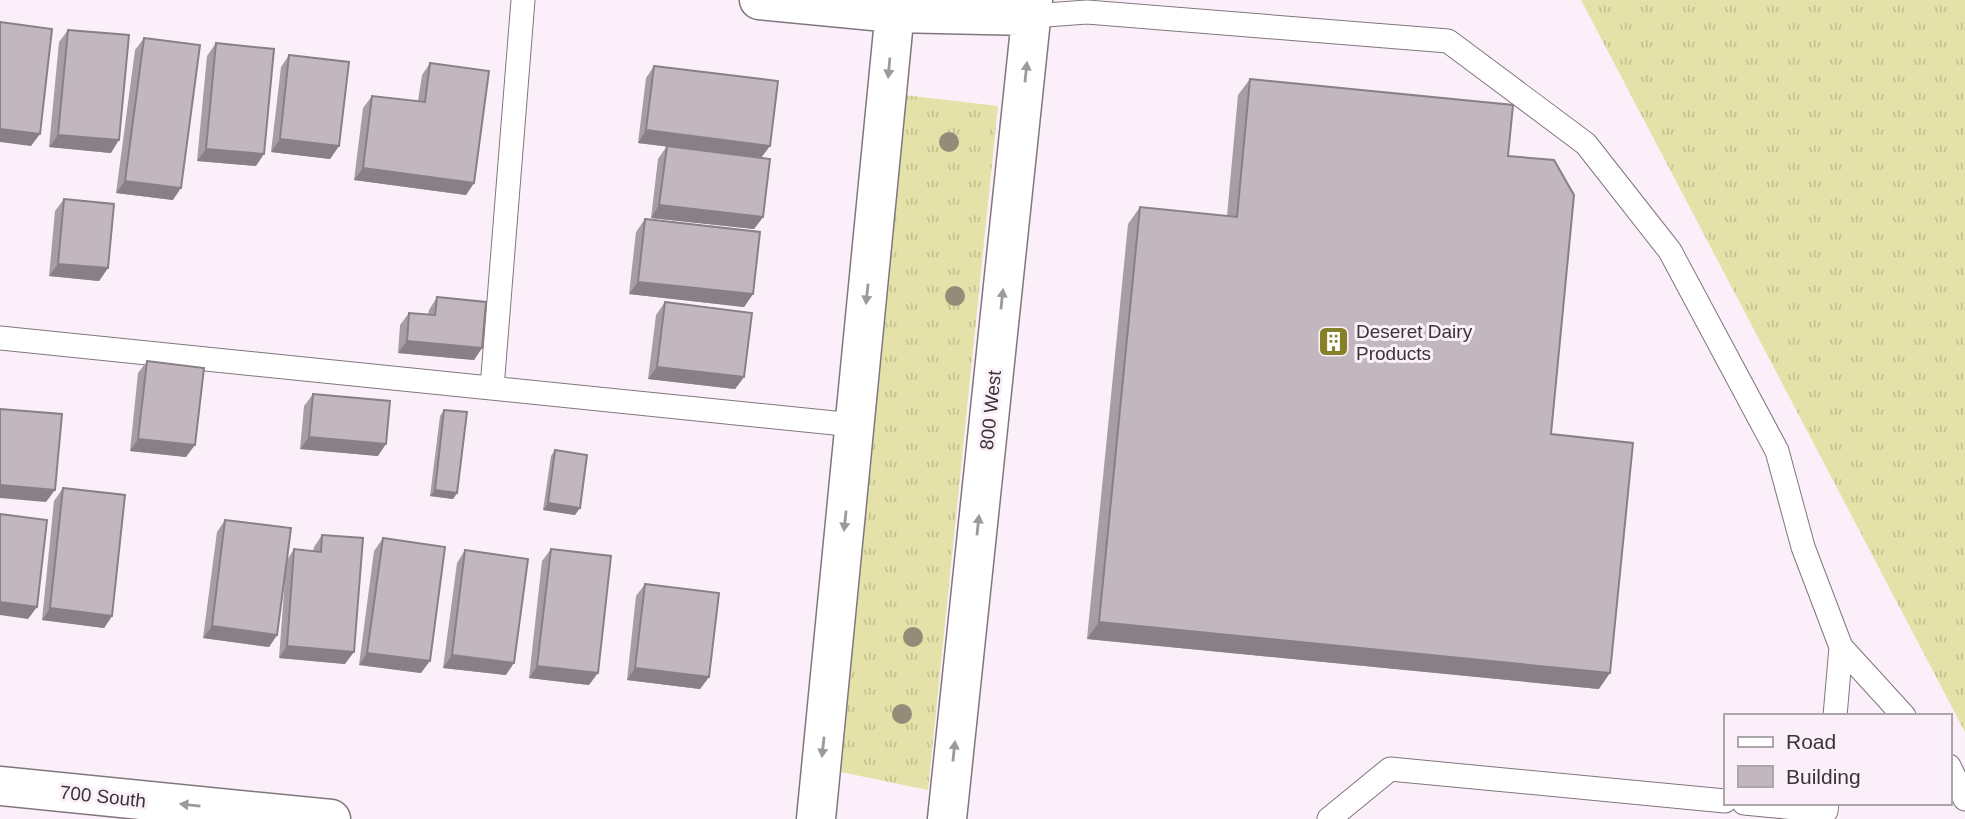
<svg xmlns="http://www.w3.org/2000/svg" width="1965" height="819" font-family="Arial,sans-serif">
	<defs>
		<pattern id="grass-tufts" width="24" height="20" patternUnits="userSpaceOnUse" patternTransform="scale(1.75)"><rect width="24" height="20" fill="#e4e2a8"/><path d="M3 7l-1-3M5 7V3M7 7l1-3M15 17l-1-3M17 17v-4M19 17l1-3" fill="none" stroke="#c4c291"/></pattern>
	</defs>
	<rect width="100%" height="100%" fill="#fbf0f9"/>
	<!-- grass -->
	<path fill="url(#grass-tufts)" d="M 1581,0 L 1965,0 L 1965,732 Z
		M 904,95 L 998,106 L 928,790 L 831,770 Z"/>
	<g fill="none" stroke-linecap="round" stroke-linejoin="round">
		<defs>
			<path id="lane" d="M 1032,16 L 1087,12 L 1448,41 L 1586,144 L 1670,251 L 1777,451 L 1803,547 L 1841,647 L 1904,716
				M 0,338 L 854,425
				M 492,388 L 523,0
				M 1835,716 L 1841,647
				M 1949,766 L 1965,799
				M 1744,803 L 1826,811 L 1827,803
				M 1329,819 L 1390,769 L 1725,801"/>
			<path id="street" d="M 759,0 L 894,13 L 1032,16
				M 0,786 L 331,819
				M 816,819 L 896,0
				M 947,819 L 1033,0"/>
		</defs>
		<!-- lane casing -->
		<use href="#lane" stroke="#80767e" stroke-width="25"/>
		<!-- street casing -->
		<use href="#street" stroke="#80767e" stroke-width="41"/>
		<!-- lane -->
		<use href="#lane" stroke="#fff" stroke-width="23"/>
		<!-- street -->
		<use href="#street" stroke="#fff" stroke-width="38"/>
	</g>
	<!-- trees -->
	<g fill="#928c79">
		<circle cx="949" cy="142" r="10"/>
		<circle cx="955" cy="296" r="10"/>
		<circle cx="913" cy="637" r="10"/>
		<circle cx="902" cy="714" r="10"/>
	</g>
	<!-- wall -->
	<path fill="#a79da4" d="M 68,30 L 111,153 L 49,147 L 59,42 Z
		M 144,38 L 173,200 L 116,193 L 135,50 Z
		M 216,43 L 256,166 L 197,161 L 207,56 Z
		M 289,55 L 339,146 L 330,159 L 271,152 L 281,67 Z
		M 430,63 L 474,183 L 466,195 L 354,180 L 363,108 L 372,96 L 418,101 L 422,75 Z
		M 654,66 L 761,158 L 763,217 L 754,229 L 651,218 L 658,159 L 667,146 L 711,152 L 638,143 L 646,78 Z
		M 1250,79 L 1508,156 L 1551,434 L 1599,689 L 1087,639 L 1128,224 L 1140,207 L 1227,216 L 1238,95 Z
		M 64,199 L 108,268 L 99,281 L 49,276 L 55,211 Z
		M 645,219 L 753,294 L 744,307 L 629,294 L 636,232 Z
		M 437,297 L 482,348 L 474,360 L 398,353 L 400,325 L 409,313 L 428,315 L 429,310 Z
		M 665,302 L 744,377 L 735,389 L 648,379 L 656,315 Z
		M 147,361 L 186,457 L 130,451 L 138,373 Z
		M 313,394 L 378,456 L 300,449 L 304,406 Z
		M 444,410 L 457,493 L 453,499 L 430,496 L 440,416 Z
		M 555,450 L 575,515 L 543,510 L 551,456 Z
		M 63,488 L 112,616 L 104,628 L 42,620 L 54,501 Z
		M 225,520 L 287,560 L 294,549 L 313,551 L 314,547 L 322,535 L 345,664 L 279,658 L 285,578 L 277,635 L 269,647 L 203,638 L 217,532 Z
		M 383,538 L 421,673 L 359,665 L 374,551 Z
		M 551,549 L 589,685 L 529,678 L 542,561 Z
		M 465,550 L 506,675 L 443,668 L 457,563 Z
		M 645,584 L 709,677 L 700,689 L 627,680 L 636,596 Z"/>
	<!-- shaded-wall -->
	<path fill="#888086" d="M 0,129 L 40,134 L 31,146 L 0,142 Z
		M 646,130 L 770,146 L 761,158 L 638,143 Z
		M 58,135 L 119,140 L 111,153 L 49,147 Z
		M 280,139 L 339,146 L 330,159 L 271,152 Z
		M 206,149 L 264,154 L 256,166 L 197,161 Z
		M 363,168 L 474,183 L 466,195 L 354,180 Z
		M 125,181 L 181,188 L 173,200 L 116,193 Z
		M 659,205 L 763,217 L 754,229 L 651,218 Z
		M 58,264 L 108,268 L 99,281 L 49,276 Z
		M 638,282 L 753,294 L 744,307 L 629,294 Z
		M 407,341 L 482,348 L 474,360 L 398,353 Z
		M 657,367 L 744,377 L 735,389 L 648,379 Z
		M 309,437 L 386,444 L 378,456 L 300,449 Z
		M 138,439 L 195,445 L 186,457 L 130,451 Z
		M 0,485 L 55,490 L 46,502 L 0,498 Z
		M 435,490 L 457,493 L 453,499 L 430,496 Z
		M 548,503 L 580,508 L 575,515 L 543,510 Z
		M 0,602 L 37,607 L 28,619 L 0,615 Z
		M 50,608 L 112,616 L 104,628 L 42,620 Z
		M 1099,622 L 1610,673 L 1599,689 L 1087,639 Z
		M 212,626 L 277,635 L 269,647 L 203,638 Z
		M 287,646 L 354,652 L 345,664 L 279,658 Z
		M 367,653 L 430,661 L 421,673 L 359,665 Z
		M 452,655 L 514,663 L 506,675 L 443,668 Z
		M 537,666 L 598,673 L 589,685 L 529,678 Z
		M 635,668 L 709,677 L 700,689 L 627,680 Z"/>
	<!-- building -->
	<path fill="#c2b7bf" stroke="#888086" stroke-width="2" d="M 0,22 L 52,29 L 40,134 L 0,129 Z
		M 68,30 L 129,35 L 119,140 L 58,135 Z
		M 144,38 L 200,45 L 181,188 L 125,181 Z
		M 216,43 L 274,49 L 264,154 L 206,149 Z
		M 289,55 L 349,62 L 339,146 L 280,139 Z
		M 430,63 L 489,71 L 474,183 L 363,168 L 372,96 L 425,102 Z
		M 654,66 L 778,81 L 770,146 L 646,130 Z
		M 1250,79 L 1513,105 L 1508,156 L 1554,160 L 1574,195 L 1551,434 L 1633,443 L 1610,673 L 1099,622 L 1140,207 L 1237,217 Z
		M 667,146 L 770,159 L 763,217 L 659,205 Z
		M 64,199 L 114,204 L 108,268 L 58,264 Z
		M 645,219 L 760,232 L 753,294 L 638,282 Z
		M 437,297 L 486,302 L 482,348 L 407,341 L 409,313 L 435,315 Z
		M 665,302 L 752,313 L 744,377 L 657,367 Z
		M 147,361 L 204,368 L 195,445 L 138,439 Z
		M 313,394 L 390,401 L 386,444 L 309,437 Z
		M 0,409 L 62,414 L 55,490 L 0,485 Z
		M 444,410 L 467,412 L 457,493 L 435,490 Z
		M 555,450 L 587,455 L 580,508 L 548,503 Z
		M 63,488 L 125,495 L 112,616 L 50,608 Z
		M 0,514 L 47,520 L 37,607 L 0,602 Z
		M 225,520 L 291,528 L 277,635 L 212,626 Z
		M 322,535 L 363,538 L 354,652 L 287,646 L 294,549 L 321,552 Z
		M 383,538 L 445,547 L 430,661 L 367,653 Z
		M 551,549 L 611,556 L 598,673 L 537,666 Z
		M 465,550 L 528,559 L 514,663 L 452,655 Z
		M 645,584 L 719,593 L 709,677 L 635,668 Z"/>
	<!-- one-way arrows -->
	<defs><path id="oneway-solid" d="M-6-.8H1V-3.2L6.5 0L1 3.2V.8H-6Z" transform="scale(1.75)"/></defs>
	<g fill="#9c9a9c">
		<use href="#oneway-solid" transform="translate(889 68) rotate(95)"/>
		<use href="#oneway-solid" transform="translate(1026 72) rotate(-84)"/>
		<use href="#oneway-solid" transform="translate(867 294) rotate(96)"/>
		<use href="#oneway-solid" transform="translate(1002 299) rotate(-84)"/>
		<use href="#oneway-solid" transform="translate(845 521) rotate(96)"/>
		<use href="#oneway-solid" transform="translate(978 525) rotate(-84)"/>
		<use href="#oneway-solid" transform="translate(823 747) rotate(96)"/>
		<use href="#oneway-solid" transform="translate(954 751) rotate(-84)"/>
		<use href="#oneway-solid" transform="translate(190 805) rotate(-174)"/>
	</g>
	<!-- icons -->
	<defs>
		<symbol id="building-square" viewBox="-11 -11 22 22"><rect x="-9" y="-9" width="18" height="18" rx="4" fill="#868129" stroke="#fbf0f9"/><path d="M-4-6H4V6H1V3H-1V6H-4ZM-2.5-4.3h1.7v1.8h-1.7ZM.8-4.3h1.7v1.8H.8ZM-2.5-1h1.7V.8h-1.7ZM.8-1h1.7V.8H.8Z" fill="#fff"/></symbol>
	</defs>
	<g fill-rule="evenodd">
		<use href="#building-square" x="1316" y="324" width="35" height="35"/>
	</g>
	<g text-anchor="middle" stroke-width="6" stroke-linejoin="round" paint-order="stroke">
		<!-- poi labels -->
		<g font-size="19" fill="#393438" stroke="#fbf0f9" text-anchor="start">
			<text x="1356" y="338">Deseret Dairy<tspan x="1356" dy="22">Products</tspan></text>
		</g>
		<!-- street labels -->
		<g font-size="19" fill="#393438" stroke="#fbf0f9">
			<text transform="translate(990 410) rotate(-84)" y="7">800 West</text>
			<text transform="translate(103 796) rotate(6)" y="7">700 South</text>
		</g>
	</g>
	<!-- legend -->
	<rect x="1724" y="714" width="228" height="91" fill="#fbf0f9" stroke="#ada5ac" stroke-width="2"/>
	<rect x="1738" y="737" width="35" height="10" fill="#ffffff" stroke="#ada5ac" stroke-width="2"/>
	<text x="1786" y="749" font-size="21" fill="#393438">Road</text>
	<rect x="1738" y="766" width="35" height="21" fill="#c2b7bf" stroke="#ada5ac" stroke-width="2"/>
	<text x="1786" y="784" font-size="21" fill="#393438">Building</text>
</svg>
